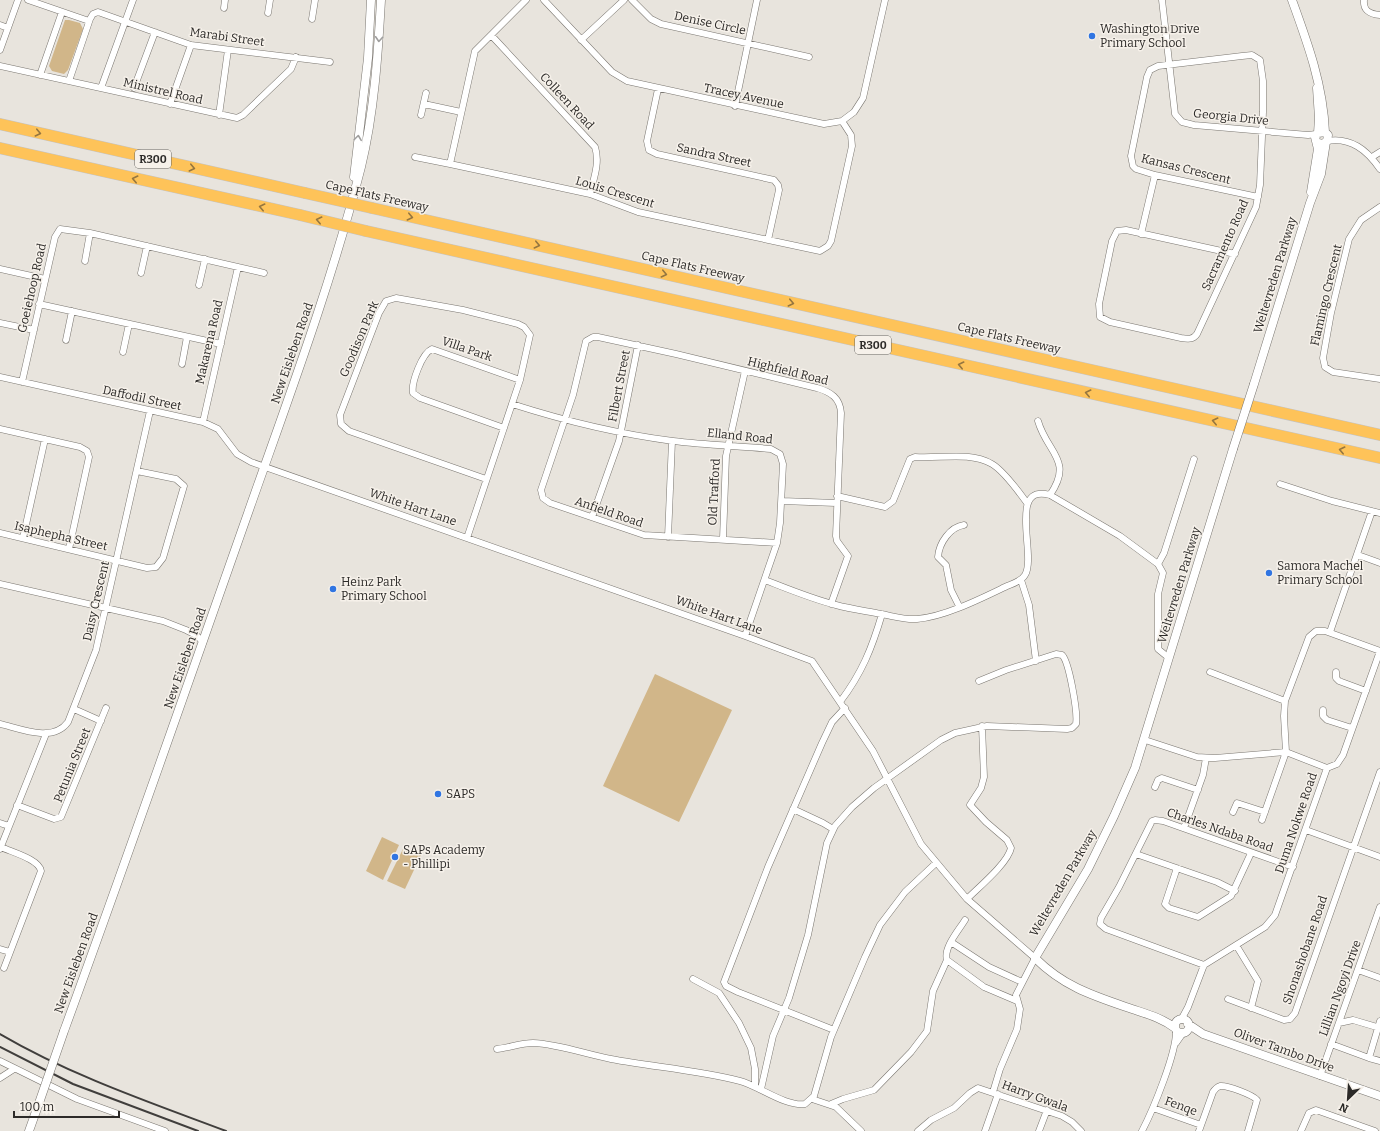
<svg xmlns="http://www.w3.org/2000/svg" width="1380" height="1131" font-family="Bitter,serif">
	<rect width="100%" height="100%" fill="#e8e4dd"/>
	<!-- green -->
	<path fill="#d1b689" d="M 65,20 L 69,20 L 80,23 L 83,29 L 68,70 L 64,74 L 52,71 L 49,66 Z
		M 655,674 L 732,710 L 679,822 L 603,786 Z
		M 382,837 L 399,845 L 383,880 L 366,871 Z
		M 404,847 L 421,855 L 405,889 L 387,881 Z"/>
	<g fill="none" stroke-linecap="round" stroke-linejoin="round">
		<defs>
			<path id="street" d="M 28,0 L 89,21
				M 526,0 L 475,51 L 450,164 L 590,194 L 638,212 L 820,251 L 828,246 L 831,241 L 852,146 L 851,135 L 842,121
				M 544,0 L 612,72 L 627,81 L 824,124 L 842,121 L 854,112 L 863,98 L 885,0
				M 632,0 L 651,19 L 661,24 L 809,57
				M 1162,0 L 1175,114 L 1182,122 L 1194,125 L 1308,135 L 1316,134
				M 1364,0 C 1363,11 1370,14 1380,15
				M 224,8 L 225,0
				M 268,13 L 270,0
				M 312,19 L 315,0
				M 0,25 L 8,28
				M 491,35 L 595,147 C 600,162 594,178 590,194
				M 581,40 L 624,0
				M 0,50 L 18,0
				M 0,66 L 237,118 L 243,115 L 291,69 L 296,57
				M 40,75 L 62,12
				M 69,81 L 90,19 L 93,14 L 98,12 L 191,45 L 330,62
				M 101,88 L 133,0
				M 134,88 L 155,32
				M 658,89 L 647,141 L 649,150 L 657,154 L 774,180 L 778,185 L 779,190 L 768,240
				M 170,104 L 191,45
				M 424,104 L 461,112
				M 735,106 L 757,0
				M 219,115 L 228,50
				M 421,115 L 426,93
				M 1327,141 C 1351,137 1367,150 1380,169
				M 415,157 L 450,164
				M 1372,157 L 1380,152
				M 1380,207 L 1361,220 L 1349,239 L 1331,313 L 1323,358 L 1325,367 L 1333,372 L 1380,379
				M 1141,234 L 1155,175
				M 1235,254 L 1126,230 L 1117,231 L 1112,241 L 1099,304 L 1100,317 L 1110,322 L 1181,338 C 1187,339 1193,340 1197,334 L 1256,207 L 1260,185 L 1263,112 L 1263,81 L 1260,60 L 1252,55 L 1242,56 L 1158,66 L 1150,70 L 1147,77 L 1131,156 L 1133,166 L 1136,169 L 1155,175 L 1258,197
				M 85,261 L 90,233
				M 0,269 L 45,279
				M 141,273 L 147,246
				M 199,285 L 205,259
				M 39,304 L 221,344
				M 0,323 L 34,330
				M 66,340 L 72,311
				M 123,352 L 129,324
				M 182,364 L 187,337
				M 0,377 L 203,422 L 218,429 L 237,454 L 251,462 L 745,636 L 812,661 L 873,751 L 921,844 L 967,899 L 1035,958 L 1016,995 L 1020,1009 L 1017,1029 L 1000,1069 L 993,1092
				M 22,382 L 55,237 L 60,229 L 90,233 L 264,273
				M 512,404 C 565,421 619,434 673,441 C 706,445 739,446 771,449 L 780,454 L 783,464 L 780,523 L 777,543 L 745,636
				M 1038,421 C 1047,453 1074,460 1050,495
				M 203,422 L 238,267
				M 504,428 L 420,398 L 413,393 C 411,383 422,353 432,349 L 520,380
				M 0,429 L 80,447 L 87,451 L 89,457 L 69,549
				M 1280,484 L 1332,501 L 1380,513
				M 837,496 L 885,507 L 893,501 L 910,459 L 915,457 C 940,459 969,451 992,464 C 1004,471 1019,492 1027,503
				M 782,501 L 836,503
				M 592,517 L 619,441 L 638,345
				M 0,533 L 147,568 L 156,567 L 163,558 L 184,486 L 176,479 L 137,471
				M 668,537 L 672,441
				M 23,538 L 45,439
				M 467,538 L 520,380 L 530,335 L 524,327 L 518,324 L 463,310 L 396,298 L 386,301 L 379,313 L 340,415 L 341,424 L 349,431 L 486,479
				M 723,539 L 726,456 L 745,371
				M 777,543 L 644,535 L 550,503 L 543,498 L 541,490 L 573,395 L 586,341 L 593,337 L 598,337 L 676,354 L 817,388 C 831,392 840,398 841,413 L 836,536 L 837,541 L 848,556 L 831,604
				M 1358,555 L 1380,563
				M 1158,564 L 1164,553 L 1194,459
				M 765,580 C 788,589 812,599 836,605 C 851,609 866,611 881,614 C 893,616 904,620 917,619 C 944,617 980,599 1005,587 C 1011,584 1021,582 1025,575 C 1037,556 1007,483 1050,495 L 1120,536 L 1158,564 L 1163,573 L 1158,594 L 1158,649 L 1169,658
				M 1021,580 L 1029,605 L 1036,661
				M 0,584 L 163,621 L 186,630 L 196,635 L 203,642
				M 959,606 L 951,590 L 946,565 L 938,557 C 939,543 950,527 964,525
				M 1330,632 L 1372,511
				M 1210,672 L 1285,701
				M 1336,672 L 1336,678 L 1339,681 L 1366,691
				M 840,702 C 862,673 872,648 882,614
				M 74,709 L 101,721
				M 1323,710 L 1323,716 L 1327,720 L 1352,728
				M 0,724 C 21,729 53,743 68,722 L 96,650 L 150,411
				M 1145,740 L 1197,757 L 1215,758 L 1286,752 L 1327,768
				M 1327,768 L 1337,764 L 1343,755 L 1380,651
				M 1155,787 L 1158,780 L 1162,778 L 1198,790
				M 17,805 L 54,819 L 61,817 L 106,708
				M 793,809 L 823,823 L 833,829
				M 1233,812 L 1237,803 L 1265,812
				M 1262,820 L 1286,752 L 1284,716 L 1285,701 L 1309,637 L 1316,631 L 1325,631 L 1380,651
				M 0,823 L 9,826
				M 1184,828 L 1203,775 L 1206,758
				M 1306,830 L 1380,857
				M 1,847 C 11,852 39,859 41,871 L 4,968
				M 0,849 L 46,734
				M 1136,854 L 1217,882 L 1235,891
				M 1177,868 L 1165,904 L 1169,908 L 1198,917 L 1231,896 L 1251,853
				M 967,899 C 979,887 1008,863 1011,848 L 1007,840 L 986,822 L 970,805 L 981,788 L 984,777 L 982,726
				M 965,920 C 959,930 943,948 947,960 L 984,987 L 1017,1001
				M 951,942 L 989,967 L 1022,982
				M 1236,945 L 1258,981 L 1251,1008
				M 0,949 L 10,952
				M 1204,965 L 1106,929 L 1100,924 L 1101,918 L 1119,887 L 1152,821 L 1155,820 L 1163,821 L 1293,867
				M 1358,970 L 1380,978
				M 693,979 L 719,993 L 739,1023 L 751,1048 L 755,1069 L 755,1086
				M 1228,999 L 1284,1020 L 1290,1019 L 1295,1013 L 1380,772
				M 1181,1020 L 1188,1007 L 1204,965 L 1265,927 L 1275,915 L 1327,768
				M 1380,1021 L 1369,1058 L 1380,1061
				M 1339,1023 L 1353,1020 L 1380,1028
				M 834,1030 L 738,992 L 726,986 L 724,982 L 768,867 L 822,743 L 832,722 L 845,708
				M 1176,1043 L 1183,1033
				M 1331,1044 L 1369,1058
				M 497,1049 C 508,1048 521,1043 533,1043 C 559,1044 585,1054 611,1059 C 654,1067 697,1070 740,1081 C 759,1086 786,1107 805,1104 L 814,1096 L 831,1037 L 865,957 L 880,925 L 905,892 L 936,863
				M 0,1061 L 77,1099 L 165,1131
				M 1320,1076 L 1380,907
				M 0,1078 L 14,1069
				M 761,1089 L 773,1036 L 789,998 L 808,935 L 827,843 L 835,826 L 852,807 L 874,788 L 941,740 L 955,733 L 987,726 L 1067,729 L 1072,728 L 1076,724 C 1078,713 1069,661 1062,655 L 1056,654 L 1006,670 L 979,681
				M 812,1099 L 836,1107 L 861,1131
				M 831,1104 L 843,1099 L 874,1090 L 911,1052 L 927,1031 L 933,991 L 947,960
				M 1153,1108 L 1201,1125
				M 918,1131 L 931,1120 L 954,1108 L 970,1093 L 978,1088 L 1062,1116 L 1072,1122 L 1081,1131
				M 985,1131 L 998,1094
				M 1039,1131 L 1047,1110
				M 1142,1131 C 1153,1110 1177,1052 1176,1030
				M 1199,1131 L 1213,1092 C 1215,1089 1217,1087 1220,1086 C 1227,1085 1253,1095 1257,1100 L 1248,1131
				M 1301,1131 L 1309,1113 L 1316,1110 L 1375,1131"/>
			<path id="secondary" d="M 1292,0 C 1308,44 1323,85 1325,132
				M 1317,88 L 1319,118 L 1318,133
				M 354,177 L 368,58 L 371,0
				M 1311,192 L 1318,149 L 1315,137 L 1318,133 L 1325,132 L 1328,135 L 1327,141 L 1323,144 L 1318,143
				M 1254,384 L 1310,203 L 1321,174 L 1326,142
				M1175 1026a7 7 0 1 1 14 0a7 7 0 1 1-14 0Z
				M 1188,1024 L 1203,1034 L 1380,1096
				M 1175,1028 C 1162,1018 1147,1014 1132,1009 C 1094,996 1064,987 1035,958 L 1088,869 L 1114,816 L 1135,768 L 1233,449
				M 64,1031 C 127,859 187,686 248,513 C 288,399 331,285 361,167 C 374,114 378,54 381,0
				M 29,1131 L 39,1103"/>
			<path id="highway" d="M 0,124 L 305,193
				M 0,148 L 300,215
				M 372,208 L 1380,435
				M 366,231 L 1380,458"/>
		</defs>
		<!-- street casing -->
		<use href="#street" stroke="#7a7670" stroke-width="7"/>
		<!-- secondary casing -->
		<use href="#secondary" stroke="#7a7670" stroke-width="9"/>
		<!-- highway casing -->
		<use href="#highway" stroke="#c4c3c3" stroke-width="12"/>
		<!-- street -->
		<use href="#street" stroke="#fff" stroke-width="6"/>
		<!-- secondary -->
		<use href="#secondary" stroke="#fff" stroke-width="8"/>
		<!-- highway -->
		<use href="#highway" stroke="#fec359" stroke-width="11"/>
		<!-- rail -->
		<path stroke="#403e3c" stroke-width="2" d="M 0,1034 C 72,1076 149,1102 226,1131
			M 0,1047 L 73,1084 L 198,1131"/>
		<defs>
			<path id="secondary-bridge" d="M 1233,449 L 1254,384
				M 39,1103 L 64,1031"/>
			<path id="highway-bridge" d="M 305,193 L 372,208
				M 300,215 L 366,231"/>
		</defs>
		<!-- secondary-bridge casing -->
		<use href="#secondary-bridge" stroke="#7a7670" stroke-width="9" stroke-linecap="butt"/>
		<!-- highway-bridge casing -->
		<use href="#highway-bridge" stroke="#c4c3c3" stroke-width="12" stroke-linecap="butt"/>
		<!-- secondary-bridge -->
		<use href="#secondary-bridge" stroke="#fff" stroke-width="8"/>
		<!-- highway-bridge -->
		<use href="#highway-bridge" stroke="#fec359" stroke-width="11"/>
	</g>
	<!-- one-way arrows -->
	<defs><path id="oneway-chevron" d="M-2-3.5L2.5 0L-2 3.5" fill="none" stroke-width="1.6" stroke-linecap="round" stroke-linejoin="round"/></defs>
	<g stroke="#a09f9e">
		<use href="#oneway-chevron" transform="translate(379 39) rotate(94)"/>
		<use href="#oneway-chevron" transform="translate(358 138) rotate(-83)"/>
	</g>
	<g stroke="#957640">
		<use href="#oneway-chevron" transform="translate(38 133) rotate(13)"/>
		<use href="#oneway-chevron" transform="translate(192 168) rotate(13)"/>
		<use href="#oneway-chevron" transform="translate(135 179) rotate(-167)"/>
		<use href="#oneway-chevron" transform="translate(262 207) rotate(-167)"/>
		<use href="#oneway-chevron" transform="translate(410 217) rotate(13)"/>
		<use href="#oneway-chevron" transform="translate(319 220) rotate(-167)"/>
		<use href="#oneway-chevron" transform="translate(537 245) rotate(13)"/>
		<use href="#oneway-chevron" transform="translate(664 274) rotate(13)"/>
		<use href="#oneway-chevron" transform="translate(791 303) rotate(13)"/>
		<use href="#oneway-chevron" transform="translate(961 365) rotate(-167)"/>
		<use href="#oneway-chevron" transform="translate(1088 393) rotate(-167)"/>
		<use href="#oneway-chevron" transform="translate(1215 421) rotate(-167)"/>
		<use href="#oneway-chevron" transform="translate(1342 450) rotate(-167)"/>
	</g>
	<!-- markers -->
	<g fill="#3075e2" stroke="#f6f1ea" stroke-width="1.5">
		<circle cx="1092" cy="36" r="4"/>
		<circle cx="1269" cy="573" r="4"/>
		<circle cx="333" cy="589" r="4"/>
		<circle cx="438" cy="794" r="4"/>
		<circle cx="395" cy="857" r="4"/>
	</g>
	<g text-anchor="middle" stroke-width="3" stroke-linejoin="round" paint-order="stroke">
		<!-- shield labels -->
		<g fill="#f6f1ea" stroke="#696662" stroke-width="1">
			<rect x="135" y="150" width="36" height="18" rx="3"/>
			<rect x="855" y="336" width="36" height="18" rx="3"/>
		</g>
		<g font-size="11" font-weight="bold" fill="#2c2a28">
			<text x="153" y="163">R300</text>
			<text x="873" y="349">R300</text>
		</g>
		<!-- street labels -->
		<g font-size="12" fill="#2c2a28" stroke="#f6f1ea">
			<text transform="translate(710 23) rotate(12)" y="4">Denise Circle</text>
			<text transform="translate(227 37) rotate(8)" y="4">Marabi Street</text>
			<text transform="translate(163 91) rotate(13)" y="4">Ministrel Road</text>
			<text transform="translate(744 96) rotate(12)" y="4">Tracey Avenue</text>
			<text transform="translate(567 101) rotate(47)" y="4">Colleen Road</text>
			<text transform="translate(1231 117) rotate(6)" y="4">Georgia Drive</text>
			<text transform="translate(714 155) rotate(12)" y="4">Sandra Street</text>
			<text transform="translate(1186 169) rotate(14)" y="4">Kansas Crescent</text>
			<text transform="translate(615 192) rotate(17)" y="4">Louis Crescent</text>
			<text transform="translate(377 196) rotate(13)" y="4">Cape Flats Freeway</text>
			<text transform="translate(1225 245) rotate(-66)" y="4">Sacramento Road</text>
			<text transform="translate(693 267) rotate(13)" y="4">Cape Flats Freeway</text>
			<text transform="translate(1275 275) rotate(-73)" y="4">Weltevreden Parkway</text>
			<text transform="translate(32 288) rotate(-77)" y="4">Goeiehoop Road</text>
			<text transform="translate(1326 295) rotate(-77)" y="4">Flamingo Crescent</text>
			<text transform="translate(1009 338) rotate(13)" y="4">Cape Flats Freeway</text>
			<text transform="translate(359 339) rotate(-67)" y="4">Goodison Park</text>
			<text transform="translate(209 342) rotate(-77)" y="4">Makarena Road</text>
			<text transform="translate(467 349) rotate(19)" y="4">Villa Park</text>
			<text transform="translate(292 353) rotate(-71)" y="4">New Eisleben Road</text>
			<text transform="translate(788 371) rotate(14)" y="4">Highfield Road</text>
			<text transform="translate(619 386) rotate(-79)" y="4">Filbert Street</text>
			<text transform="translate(142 398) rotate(12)" y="4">Daffodil Street</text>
			<text transform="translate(740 436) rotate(6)" y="4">Elland Road</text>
			<text transform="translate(714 492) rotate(-87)" y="4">Old Trafford</text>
			<text transform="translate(413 507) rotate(19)" y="4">White Hart Lane</text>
			<text transform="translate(609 512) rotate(19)" y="4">Anfield Road</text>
			<text transform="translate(61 536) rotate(13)" y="4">Isaphepha Street</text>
			<text transform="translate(1179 585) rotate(-73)" y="4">Weltevreden Parkway</text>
			<text transform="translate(96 601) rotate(-77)" y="4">Daisy Crescent</text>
			<text transform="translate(719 615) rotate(20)" y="4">White Hart Lane</text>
			<text transform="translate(185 658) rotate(-71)" y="4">New Eisleben Road</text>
			<text transform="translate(72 765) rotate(-68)" y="4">Petunia Street</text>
			<text transform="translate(1296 823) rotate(-71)" y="4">Duma Nokwe Road</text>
			<text transform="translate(1220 830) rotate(19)" y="4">Charles Ndaba Road</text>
			<text transform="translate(1063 883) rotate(-60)" y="4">Weltevreden Parkway</text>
			<text transform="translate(1305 950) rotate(-71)" y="4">Shonashobane Road</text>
			<text transform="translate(76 963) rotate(-70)" y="4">New Eisleben Road</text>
			<text transform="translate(1340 988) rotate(-70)" y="4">Lillian Ngoyi Drive</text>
			<text transform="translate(1284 1050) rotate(20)" y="4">Oliver Tambo Drive</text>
			<text transform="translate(1035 1096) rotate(20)" y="4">Harry Gwala</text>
			<text transform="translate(1181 1106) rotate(20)" y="4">Fenqe</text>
		</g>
		<!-- poi labels -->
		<g font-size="12" fill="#2c2a28" stroke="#f6f1ea" text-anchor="start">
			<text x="1100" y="33">Washington Drive<tspan x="1100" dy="14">Primary School</tspan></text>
			<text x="1277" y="570">Samora Machel<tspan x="1277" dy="14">Primary School</tspan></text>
			<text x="341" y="586">Heinz Park<tspan x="341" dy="14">Primary School</tspan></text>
			<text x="446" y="798">SAPS</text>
			<text x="403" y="854">SAPs Academy<tspan x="403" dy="14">- Phillipi</tspan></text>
		</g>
	</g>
	<!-- north arrow -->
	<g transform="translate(1348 1099) rotate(205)" stroke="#f6f1ea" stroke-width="3" paint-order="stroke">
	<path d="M0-3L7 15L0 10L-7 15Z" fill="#2c2a28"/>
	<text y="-6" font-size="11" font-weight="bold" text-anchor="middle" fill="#2c2a28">N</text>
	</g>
	<!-- scale -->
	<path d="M14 1111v6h105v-6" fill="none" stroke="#2c2a28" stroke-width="2"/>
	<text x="20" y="1111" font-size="12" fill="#2c2a28" stroke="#f6f1ea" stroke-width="3" paint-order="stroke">100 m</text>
</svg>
